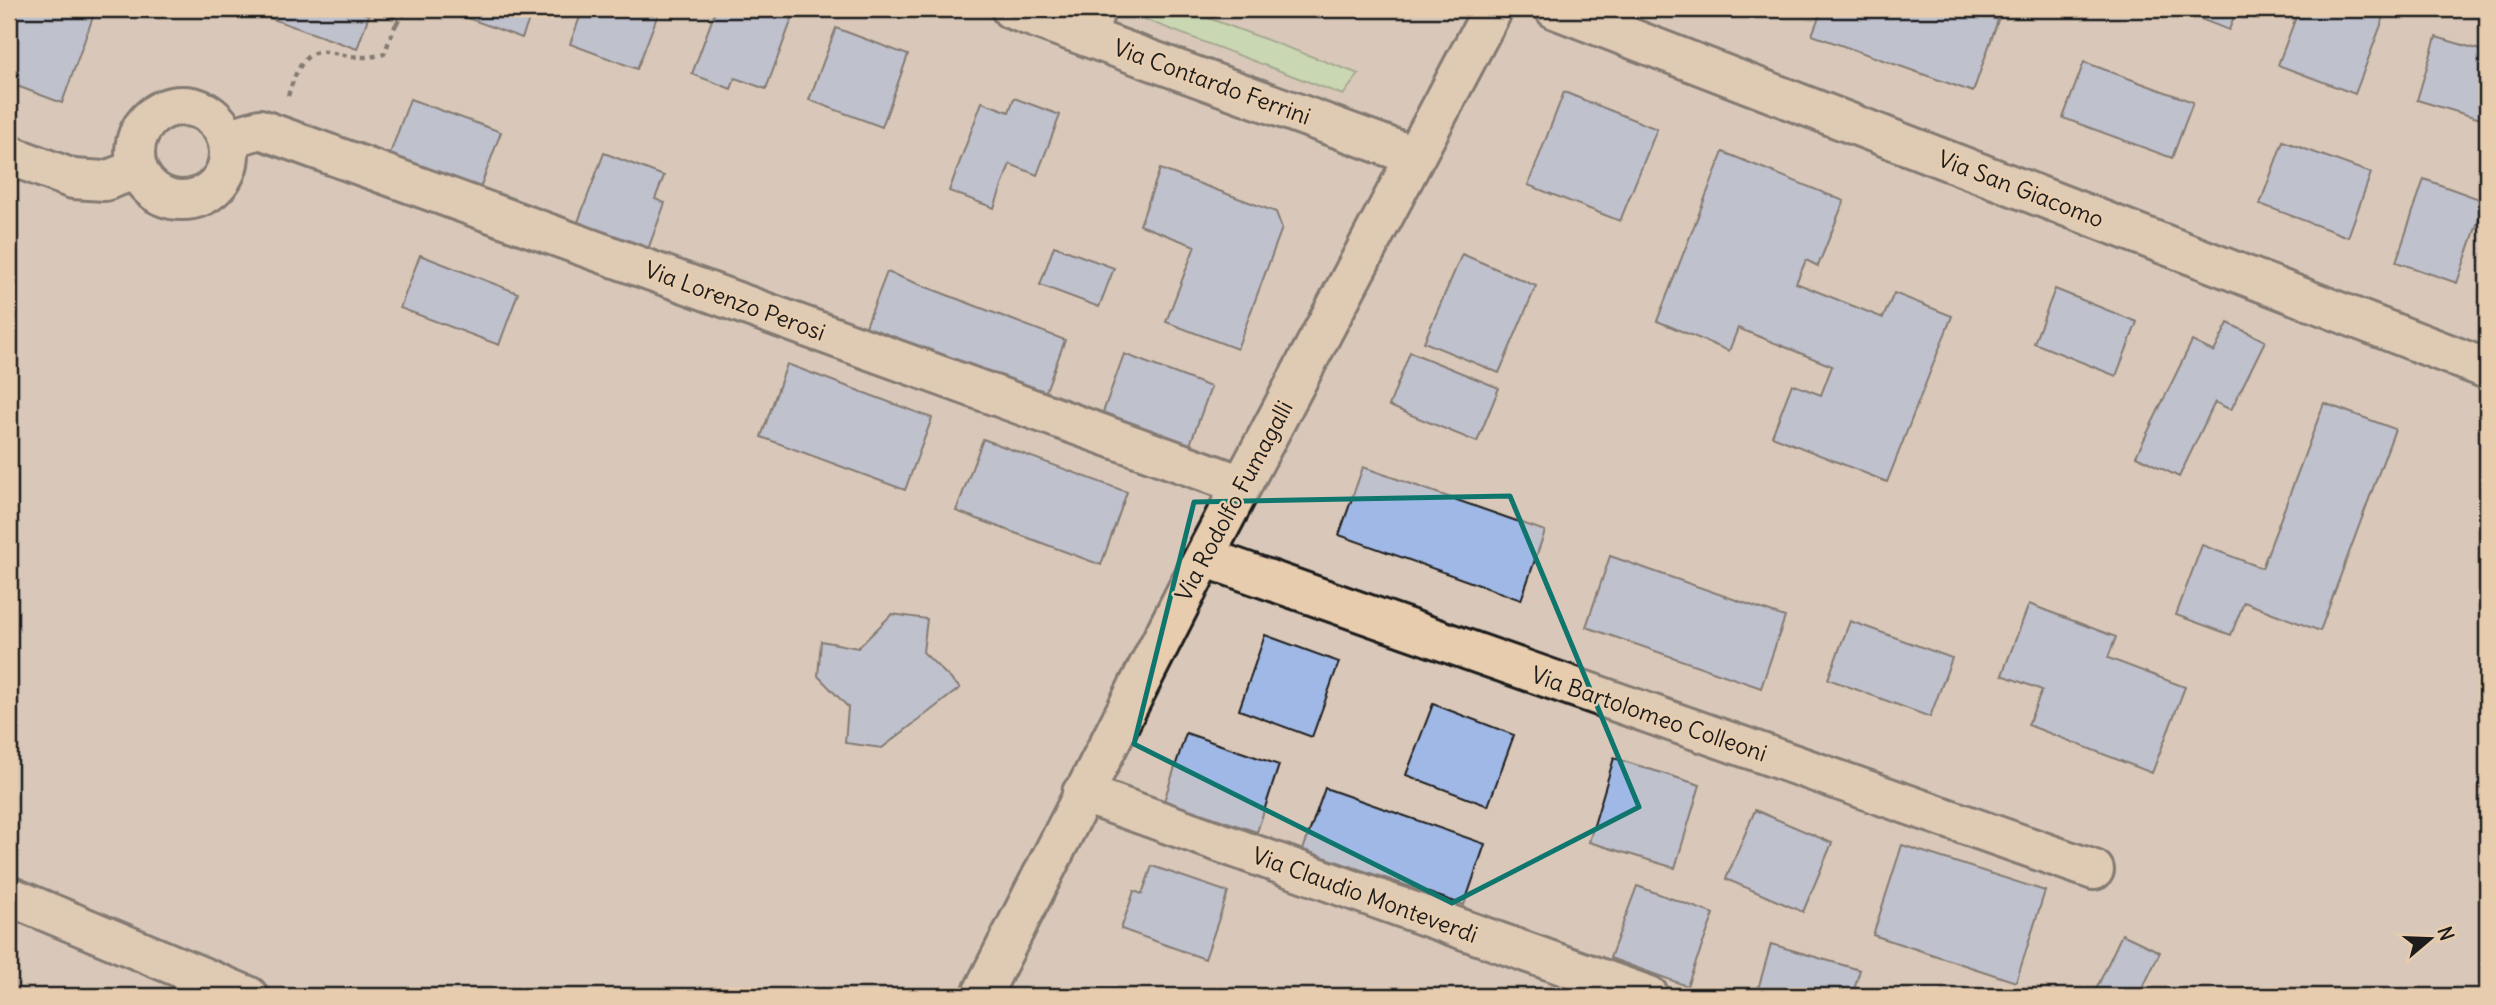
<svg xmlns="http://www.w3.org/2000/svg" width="2496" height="1005" font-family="Delius,sans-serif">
	<rect width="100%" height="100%" fill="#d9c8b9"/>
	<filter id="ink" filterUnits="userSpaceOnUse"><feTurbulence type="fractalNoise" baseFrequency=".0143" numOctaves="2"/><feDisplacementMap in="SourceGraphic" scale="14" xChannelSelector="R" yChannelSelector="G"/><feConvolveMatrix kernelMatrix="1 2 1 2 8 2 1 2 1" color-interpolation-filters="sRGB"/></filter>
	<g filter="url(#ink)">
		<!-- green -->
		<path fill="#b7e9a9" stroke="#6a8262" stroke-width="2" d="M 1139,9 L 1184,9 L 1359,74 L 1343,95 L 1146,20 Z"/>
		<!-- building -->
		<path fill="#a0b8e5" stroke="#1c1c1c" stroke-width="2" d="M 9,9 L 82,9 L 94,14 L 62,103 L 9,83 Z
			M 244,9 L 353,9 L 369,15 L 357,49 Z
			M 461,9 L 533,9 L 522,38 L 459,15 Z
			M 583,9 L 660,9 L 637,69 L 570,44 Z
			M 716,9 L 773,9 L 793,16 L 766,89 L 735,78 L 731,89 L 692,74 Z
			M 1822,9 L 1967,9 L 1998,20 L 1973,92 L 1812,35 Z
			M 2175,9 L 2237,9 L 2229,30 Z
			M 2299,9 L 2387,9 L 2355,94 L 2278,65 Z
			M 836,28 L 908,55 L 882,127 L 809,100 Z
			M 2436,37 L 2487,52 L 2487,121 L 2417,100 Z
			M 2084,62 L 2193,102 L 2172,158 L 2063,118 Z
			M 1564,92 L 1657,129 L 1620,221 L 1528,185 Z
			M 1014,98 L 1060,115 L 1037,175 L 1010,164 L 994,208 L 949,191 L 982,102 L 1009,112 Z
			M 410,99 L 501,132 L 477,196 L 387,162 Z
			M 2283,141 L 2371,173 L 2348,237 L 2260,204 Z
			M 1723,152 L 1844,201 L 1818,266 L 1806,260 L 1796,283 L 1883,318 L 1894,293 L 1952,316 L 1887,482 L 1772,436 L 1792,384 L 1821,395 L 1832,366 L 1738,328 L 1729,351 L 1657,321 Z
			M 604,153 L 664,176 L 655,199 L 665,203 L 647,252 L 578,222 Z
			M 1160,169 L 1276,212 L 1282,228 L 1237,349 L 1166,322 L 1195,246 L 1140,225 Z
			M 2424,179 L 2485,201 L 2457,283 L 2396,262 Z
			M 1054,246 L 1114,268 L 1099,307 L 1040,285 Z
			M 1462,254 L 1536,286 L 1499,373 L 1424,342 Z
			M 420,255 L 518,293 L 499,345 L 400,308 Z
			M 887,272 L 1065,340 L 1044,396 L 865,329 Z
			M 2055,289 L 2137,322 L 2116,376 L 2034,343 Z
			M 2228,323 L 2265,341 L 2231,410 L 2215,402 L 2179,477 L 2136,456 L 2192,341 L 2214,352 Z
			M 1410,352 L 1499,388 L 1477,442 L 1389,406 Z
			M 1124,354 L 1211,387 L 1188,450 L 1101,418 Z
			M 787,364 L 932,418 L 905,490 L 761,437 Z
			M 2324,403 L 2395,429 L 2320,631 L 2244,602 L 2231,635 L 2176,615 L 2202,545 L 2262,568 Z
			M 983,439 L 1127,492 L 1101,565 L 956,511 Z
			M 1363,467 L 1545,531 L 1521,600 L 1339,535 Z
			M 1610,556 L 1785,617 L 1761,688 L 1586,627 Z
			M 2029,604 L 2116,637 L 2108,658 L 2185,687 L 2152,773 L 2028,725 L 2042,690 L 2002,675 Z
			M 892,614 L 927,619 L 923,652 L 960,688 L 882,748 L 845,743 L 848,707 L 818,676 L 821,641 L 858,648 Z
			M 1850,621 L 1952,658 L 1930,717 L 1828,679 Z
			M 1265,635 L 1339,662 L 1312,737 L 1239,710 Z
			M 1433,704 L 1514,735 L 1488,806 L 1406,775 Z
			M 1186,733 L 1279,765 L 1257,832 L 1164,801 Z
			M 1614,758 L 1700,785 L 1675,868 L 1589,842 Z
			M 1325,788 L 1485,844 L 1464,905 L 1303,850 Z
			M 1755,810 L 1832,843 L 1803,912 L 1726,879 Z
			M 1902,845 L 2045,891 L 2016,982 L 1873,935 Z
			M 1152,866 L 1228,892 L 1205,959 L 1121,929 L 1134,891 L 1142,894 Z
			M 1637,886 L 1714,914 L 1687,986 L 1610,958 Z
			M 2122,934 L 2160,952 L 2139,996 L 2093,996 Z
			M 1771,944 L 1860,970 L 1852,996 L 1756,996 Z"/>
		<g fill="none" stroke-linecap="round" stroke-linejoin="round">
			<defs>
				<path id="service" d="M 1092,38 L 1102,9"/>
				<path id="minor" d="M 1011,9 L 1414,156
					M 1555,9 L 2487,369
					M135 153a47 47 0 1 1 94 0a47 47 0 1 1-94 0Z
					M 227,139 L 260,129 L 1242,485
					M 9,155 L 73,179 L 105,181 L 137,169
					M 1204,557 L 2094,870
					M 1082,793 L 1649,996
					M 981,996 L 1204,557 L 1493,9"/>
				<path id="secondary" d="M 9,896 L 248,996"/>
			</defs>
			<!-- service casing -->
			<use href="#service" stroke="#1c1c1c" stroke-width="32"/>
			<!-- minor casing -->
			<use href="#minor" stroke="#1c1c1c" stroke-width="44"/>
			<!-- secondary casing -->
			<use href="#secondary" stroke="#1c1c1c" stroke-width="44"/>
			<!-- path -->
			<path stroke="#1c1c1c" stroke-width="4.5" stroke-dasharray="5 5" stroke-linecap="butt" d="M 396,24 L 408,9
				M 186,94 L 207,102
				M 288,96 C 311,19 332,69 384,54 L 396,24 L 390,9"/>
			<!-- service -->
			<use href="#service" stroke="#e7ccae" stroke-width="26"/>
			<!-- minor -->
			<use href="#minor" stroke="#e7ccae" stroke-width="38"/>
			<!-- secondary -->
			<use href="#secondary" stroke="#e7ccae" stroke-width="38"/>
		</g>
	</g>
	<!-- marked area -->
	<path d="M0 0H2496V1005H0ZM 1510,496 L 1639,807 L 1452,903 L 1134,744 L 1194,502 Z" fill="#d9c8b9" fill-opacity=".55" fill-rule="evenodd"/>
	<path fill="none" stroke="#0f766e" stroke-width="5" stroke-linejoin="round" d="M 1510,496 L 1639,807 L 1452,903 L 1134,744 L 1194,502 Z"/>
	<g text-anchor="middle" stroke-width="5" stroke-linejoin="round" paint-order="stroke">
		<!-- street labels -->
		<g font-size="23" fill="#1c1c1c" stroke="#e7ccae">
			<text transform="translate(1212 82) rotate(20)" y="8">Via Contardo Ferrini</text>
			<text transform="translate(2021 189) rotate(21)" y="8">Via San Giacomo</text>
			<text transform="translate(735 301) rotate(20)" y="8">Via Lorenzo Perosi</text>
			<text transform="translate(1234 501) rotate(-62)" y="8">Via Rodolfo Fumagalli</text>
			<text transform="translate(1649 714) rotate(19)" y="8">Via Bartolomeo Colleoni</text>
			<text transform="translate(1365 895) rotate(20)" y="8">Via Claudio Monteverdi</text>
		</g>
	</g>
	<!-- margin -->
	<rect width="2496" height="1005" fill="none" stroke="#e7ccae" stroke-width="35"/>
	<rect x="18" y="18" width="2461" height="970" fill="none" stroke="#1c1c1c" stroke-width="2.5" filter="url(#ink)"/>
	<!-- north arrow -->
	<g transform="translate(2430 939) rotate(71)" stroke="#e7ccae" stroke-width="5" paint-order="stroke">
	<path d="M0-5L12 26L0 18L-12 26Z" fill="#1c1c1c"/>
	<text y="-10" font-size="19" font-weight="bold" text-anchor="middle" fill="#1c1c1c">N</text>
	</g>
</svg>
